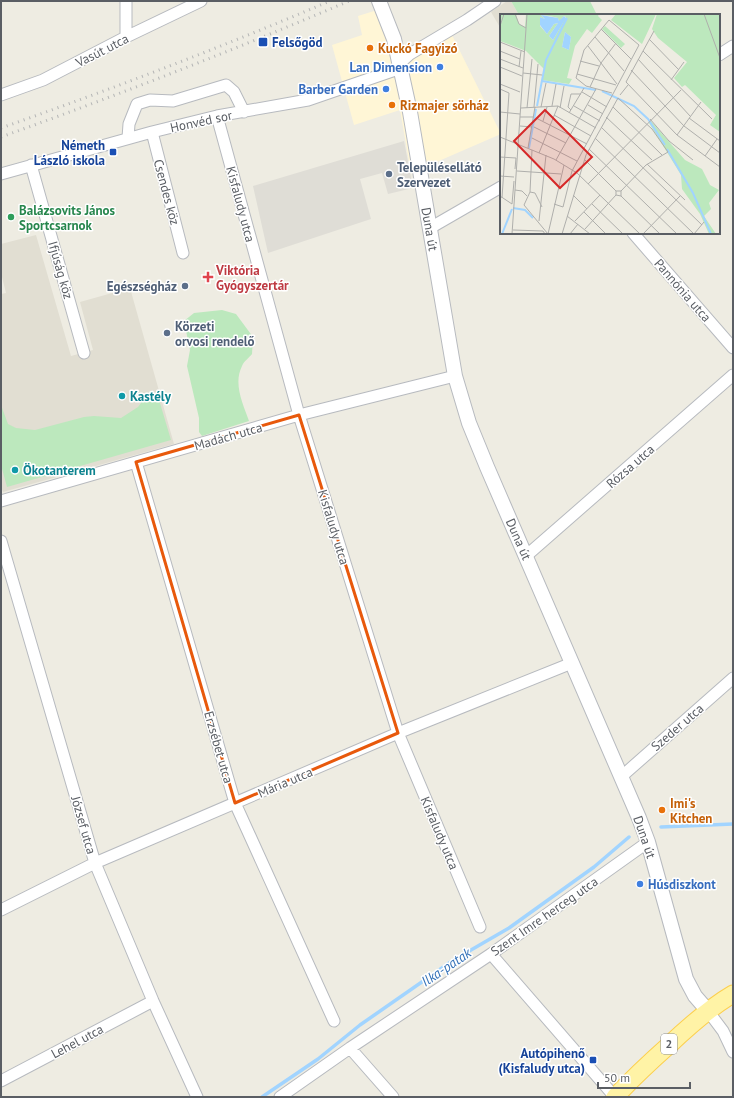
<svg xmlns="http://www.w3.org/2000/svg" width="734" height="1098" font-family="'PT Sans',sans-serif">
	<rect width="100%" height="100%" fill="#eeece2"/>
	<!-- commercial -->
	<path fill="#fff6d6" d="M 387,7 L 406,63 L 452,35 L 501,134 L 411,173 L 400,110 L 354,125 L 332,45 L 362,35 L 358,16 Z"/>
	<!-- industrial -->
	<path fill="#dfddd6" d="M 404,141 L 413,188 L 388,194 L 382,173 L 360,179 L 371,219 L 268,253 L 253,186 Z"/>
	<!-- education -->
	<path fill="#e1ded2" d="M 507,1 L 511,1 L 519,15 L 501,15 L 501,29 L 491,12 Z
		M 36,235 L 71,356 L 93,350 L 80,302 L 130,288 L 174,444 L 3,492 L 1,487 L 1,294 L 6,293 L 1,273 L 1,244 Z"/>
	<!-- green -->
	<path fill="#bce8bd" d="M 511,1 L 590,1 L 597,15 L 519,15 Z
		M 222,310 L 236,314 L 253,337 L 252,354 C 249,358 244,361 242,366 C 233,384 243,404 249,421 L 202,436 L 199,432 L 199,418 L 187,366 L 190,350 L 184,321 L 194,313 Z
		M 157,393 L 171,440 L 7,487 L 1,465 L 1,405 L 8,424 L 16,428 L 35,430 L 84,417 L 94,416 L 121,418 L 138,407 L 147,395 Z"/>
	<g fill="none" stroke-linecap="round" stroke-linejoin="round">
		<!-- stream -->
		<path stroke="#a1d4ff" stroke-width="3.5" d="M 661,827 L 733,824
			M 262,1097 L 318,1059 L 360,1025 L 452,961 L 509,928 L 594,867 L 629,837"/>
		<defs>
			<path id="minor" d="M 126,37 L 126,1
				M 719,55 L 733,46
				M 400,63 L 410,54 L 467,20 L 495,1
				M 1,95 L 43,80 L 126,37 L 201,1
				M 217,116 L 299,415 L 398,733 L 480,927
				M 152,132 L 183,253
				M 128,138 L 129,124 L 137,104 L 150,100 L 173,101 L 226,85 L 234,92 L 244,112
				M 31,165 L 84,353
				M 1,174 L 152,132 L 217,116 L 308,100 L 401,68
				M 430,228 L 501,187
				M 633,233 L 733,348
				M 136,462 L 235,803 L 334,1021
				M 1,501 L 299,415 L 455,376
				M 1,541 L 95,863 L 153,1001 L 197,1097
				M 526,556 L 733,375
				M 621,777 L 733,678
				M 1,910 L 95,863 L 398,733 L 572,663
				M 491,954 L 615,1097
				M 708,1011 L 723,1031 L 733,1052
				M 350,1048 L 393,1097
				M 1,1081 L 153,1001
				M 280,1097 L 350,1048 L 491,954 L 648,842"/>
			<path id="tertiary" d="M 379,1 L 394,39 L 410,112 L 455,376 L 469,423 L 487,467 L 639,818 L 648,842 L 686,979 L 695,996 L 708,1011"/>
			<path id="primary" d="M 615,1097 C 632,1079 650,1062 668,1046 C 688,1027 709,1008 733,994"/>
		</defs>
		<!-- minor casing -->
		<use href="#minor" stroke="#b7babf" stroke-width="13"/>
		<!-- tertiary casing -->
		<use href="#tertiary" stroke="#b7babf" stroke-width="16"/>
		<!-- primary casing -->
		<use href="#primary" stroke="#fccf4d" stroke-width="19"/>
		<!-- minor -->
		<use href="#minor" stroke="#fff" stroke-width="11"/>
		<!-- tertiary -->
		<use href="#tertiary" stroke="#fff" stroke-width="14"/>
		<!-- primary -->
		<use href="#primary" stroke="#fff3a6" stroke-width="17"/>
		<!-- rail -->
		<path stroke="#b4b5b5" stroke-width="3" stroke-dasharray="1 5" stroke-linecap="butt" d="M 1,128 C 112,89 222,47 330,1
			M 1,137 C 118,95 234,50 349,1"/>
	</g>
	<!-- marked area -->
	<path fill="none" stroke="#e8590c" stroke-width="3" stroke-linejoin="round" d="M 299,415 L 398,733 L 235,803 L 136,462 Z"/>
	<!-- markers -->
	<g fill="#1a4fb4" stroke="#fff" stroke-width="1.5">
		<rect x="258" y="37" width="10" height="10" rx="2"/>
		<rect x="109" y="148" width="8" height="8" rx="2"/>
		<rect x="589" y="1056" width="8" height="8" rx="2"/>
	</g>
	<g fill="#e8710a" stroke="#fff" stroke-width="1.5">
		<circle cx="370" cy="48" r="4"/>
		<circle cx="392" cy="105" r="4"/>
		<circle cx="662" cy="810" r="4"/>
	</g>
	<g fill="#3f7fe0" stroke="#fff" stroke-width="1.5">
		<circle cx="440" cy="67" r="4"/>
		<circle cx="386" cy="89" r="4"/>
		<circle cx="640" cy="884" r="4"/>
	</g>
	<g fill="#5c6f8a" stroke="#fff" stroke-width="1.5">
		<circle cx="389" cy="174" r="4"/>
		<circle cx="185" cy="286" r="4"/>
		<circle cx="167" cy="333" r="4"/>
	</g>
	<circle fill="#2e9e5b" stroke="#fff" stroke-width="1.5" cx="11" cy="217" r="4"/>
	<path fill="#e0444e" stroke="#fff" stroke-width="1.5" d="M206 271h4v4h4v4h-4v4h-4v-4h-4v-4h4z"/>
	<g fill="#0f9aa8" stroke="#fff" stroke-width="1.5">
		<circle cx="122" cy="396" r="4"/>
		<circle cx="15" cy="470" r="4"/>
	</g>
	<g text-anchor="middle" stroke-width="3" stroke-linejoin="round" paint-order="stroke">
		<!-- shield labels -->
		<rect fill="#fff" stroke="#8c8e92" stroke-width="1" x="661" y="1034" width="16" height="20" rx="3"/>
		<g font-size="12" font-weight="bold" fill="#5a5e64">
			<text x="669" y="1048">2</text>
		</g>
		<!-- transit labels -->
		<g font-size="13" font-weight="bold" fill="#164399" stroke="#fff" text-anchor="end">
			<text x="272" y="47" text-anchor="start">Felsőgöd</text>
			<text x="105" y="150">Németh<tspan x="105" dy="15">László iskola</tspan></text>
			<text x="585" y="1058">Autópihenő<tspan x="585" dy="15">(Kisfaludy utca)</tspan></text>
		</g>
		<!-- food labels -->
		<g font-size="13" font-weight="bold" fill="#c56008" stroke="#fff" text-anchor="start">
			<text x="378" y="53">Kuckó Fagyizó</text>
			<text x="400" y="110">Rizmajer sörház</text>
			<text x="670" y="808">Imi's<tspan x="670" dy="15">Kitchen</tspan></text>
		</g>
		<!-- street labels -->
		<g font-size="13" fill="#5a5e64" stroke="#fff">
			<text transform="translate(102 50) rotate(-27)" y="5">Vasút utca</text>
			<text transform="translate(201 121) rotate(-12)" y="5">Honvéd sor</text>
			<text transform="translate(167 192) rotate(75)" y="5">Csendes köz</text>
			<text transform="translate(241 204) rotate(75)" y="5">Kisfaludy utca</text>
			<text transform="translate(430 229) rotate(80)" y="5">Duna út</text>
			<text transform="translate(61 270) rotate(74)" y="5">Ifjúság köz</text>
			<text transform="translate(683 290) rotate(49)" y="5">Pannónia utca</text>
			<text transform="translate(228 436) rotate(-16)" y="5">Madách utca</text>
			<text transform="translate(630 466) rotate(-41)" y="5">Rózsa utca</text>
			<text transform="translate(334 527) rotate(73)" y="5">Kisfaludy utca</text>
			<text transform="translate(519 539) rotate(66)" y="5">Duna út</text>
			<text transform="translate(677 727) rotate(-41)" y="5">Szeder utca</text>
			<text transform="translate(219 747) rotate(74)" y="5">Erzsébet utca</text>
			<text transform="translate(285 782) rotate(-23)" y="5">Mária utca</text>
			<text transform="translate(84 825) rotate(74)" y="5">József utca</text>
			<text transform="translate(440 833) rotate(67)" y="5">Kisfaludy utca</text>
			<text transform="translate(645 837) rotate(71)" y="5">Duna út</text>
			<text transform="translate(544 916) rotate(-35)" y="5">Szent Imre herceg utca</text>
			<text transform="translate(77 1041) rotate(-28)" y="5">Lehel utca</text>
		</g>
		<!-- shop labels -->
		<g font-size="13" font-weight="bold" fill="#366cbe" stroke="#fff" text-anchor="end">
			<text x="432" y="72">Lan Dimension</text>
			<text x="378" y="94">Barber Garden</text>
			<text x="648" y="889" text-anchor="start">Húsdiszkont</text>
		</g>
		<!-- service labels -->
		<g font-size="13" font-weight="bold" fill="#4e5e75" stroke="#fff" text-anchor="start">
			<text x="397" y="172">Településellátó<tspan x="397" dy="15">Szervezet</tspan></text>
			<text x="177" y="291" text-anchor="end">Egészségház</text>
			<text x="175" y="331">Körzeti<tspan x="175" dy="15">orvosi rendelő</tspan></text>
		</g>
		<!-- leisure labels -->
		<g font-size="13" font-weight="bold" fill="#27864d" stroke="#fff" text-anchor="start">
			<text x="19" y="215">Balázsovits János<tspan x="19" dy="15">Sportcsarnok</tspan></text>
		</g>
		<!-- health labels -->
		<g font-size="13" font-weight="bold" fill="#be3a42" stroke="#fff" text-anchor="start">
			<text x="216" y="275">Viktória<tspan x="216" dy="15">Gyógyszertár</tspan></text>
		</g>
		<!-- culture labels -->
		<g font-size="13" font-weight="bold" fill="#0d838f" stroke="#fff" text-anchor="start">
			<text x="130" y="401">Kastély</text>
			<text x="23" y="475">Ökotanterem</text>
		</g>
		<!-- water labels -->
		<g font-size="14" font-style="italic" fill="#3673b9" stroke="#fff">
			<text transform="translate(446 967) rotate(-34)" y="5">Ilka-patak</text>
		</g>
	</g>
	<!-- overview -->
	<g transform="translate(500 14)">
		<rect width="220" height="220" fill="#eeece2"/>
		<path d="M 0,0 L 16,0 L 19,10 L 25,13 L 26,0 L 99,0 L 98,2 L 102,6 L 92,19 L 87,15 L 75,32 L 67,64 L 72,65 L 69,70 L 42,66 L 44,55 L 26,37 L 0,27 ZM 41,1 L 50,2 L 58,4 L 59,8 L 64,2 L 66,3 L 53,26 L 49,22 L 58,9 L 54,10 L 47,20 L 40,12 L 40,3 L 45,5 ZM 65,18 L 71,23 L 69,36 L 62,33 ZM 116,0 L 156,0 L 142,30 L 111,6 ZM 157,0 L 220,0 L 220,118 L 210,111 L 216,101 L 185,71 L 182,73 L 174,64 L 187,48 L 158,24 L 152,15 ZM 105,12 L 125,30 L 121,34 L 102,15 ZM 151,107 L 185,146 L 202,155 L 210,171 L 219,176 L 209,189 L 211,195 L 204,202 L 216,220 L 209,220 L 200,200 L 182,175 L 181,161 L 149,109 Z" fill="#bce8bd" fill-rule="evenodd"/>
		<path d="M 41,1 L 58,4 L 59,7 L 64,2 L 66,4 L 53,26 L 49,22 L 58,9 L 54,10 L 47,20 L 40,11 L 40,3 L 45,5 ZM 65,18 L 71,23 L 69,36 L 62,33 Z" fill="#a1d4ff"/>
		<path fill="none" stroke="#a1d4ff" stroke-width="2" d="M 42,67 L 96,76M 102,77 L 134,92 L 148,105 L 165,131M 37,92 L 46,46 L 67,4M 29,134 L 36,95M 167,135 L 193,179 L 211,220M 13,194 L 25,196 L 33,204M 2,220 L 12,195"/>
		<path fill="none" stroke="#afafac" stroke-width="1" d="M 15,0 L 19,10 L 26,14M 204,0 L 220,44M 0,12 L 4,0M 101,15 L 131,45M 154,17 L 126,68 L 177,121 L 220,153M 95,23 L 124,57M 149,25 L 179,56M 0,28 L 25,38M 88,32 L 117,70M 0,37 L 20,45M 143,37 L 212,105M 0,45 L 23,54M 138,45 L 190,102M 80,47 L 99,52M 0,53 L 22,62M 19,53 L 21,37M 131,56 L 184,112 L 220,139M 23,59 L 42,61M 77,60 L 116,71M 171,66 L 184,48M 0,70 L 20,78M 90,73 L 101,49 L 116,29M 0,75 L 9,79 L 2,184M 82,78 L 107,93M 120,81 L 128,71M 88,91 L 103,100M 52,92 L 56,70M 74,92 L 100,107M 34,93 L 38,50M 41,93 L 46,69M 113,93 L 162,141M 21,94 L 58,92 L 96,114M 27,94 L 32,45M 60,94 L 64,72M 71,96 L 68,93 L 71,80 L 81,80M 0,98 L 20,100M 69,99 L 84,74M 54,101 L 91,122M 20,103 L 34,103M 106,103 L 152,146M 36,104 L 87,130M 189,104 L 220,127M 150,105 L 169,127 L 193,146M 43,107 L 47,93M 20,112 L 32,113M 34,113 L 66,129M 101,113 L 202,211M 177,121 L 201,88M 0,123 L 54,145 L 77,159 L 140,220M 32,124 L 77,147M 95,124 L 194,220M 28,134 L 35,93M 89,135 L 177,220M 32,136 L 30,178 L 24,191 L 48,220M 39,139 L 58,92M 205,142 L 217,125M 0,143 L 16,144 L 15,155M 56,146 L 96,75M 85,146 L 116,177M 147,150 L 185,186M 17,157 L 61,160M 72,157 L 139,31 L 109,6 L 84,36 L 76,64 L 86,72 L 112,79M 0,162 L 14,163M 88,170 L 181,76M 15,176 L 22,177 L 27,182M 30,178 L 35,179 L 42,193M 73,181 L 87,195M 0,182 L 12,190 L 14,167M 121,182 L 121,177 L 116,177 L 116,181 L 121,182 L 160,220M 54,190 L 63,193 L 72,157M 92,190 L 123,220M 84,198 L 106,220M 67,202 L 90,220M 39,207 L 46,141M 75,207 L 100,181M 85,215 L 116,181M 13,216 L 43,217 L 45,220M 12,220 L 27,0M 48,220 L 64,151M 62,220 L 86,141 L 118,84 L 152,115 L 168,138 L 146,151 L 121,177M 70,220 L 78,210M 143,220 L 180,182M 194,220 L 204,208"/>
		<path fill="#d62828" fill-opacity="0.15" stroke="#d62828" stroke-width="2" d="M 45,96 L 92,143 L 60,174 L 14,127 Z"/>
		<rect width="220" height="220" fill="none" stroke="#5a5e64" stroke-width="2"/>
	</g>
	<!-- border -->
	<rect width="734" height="1098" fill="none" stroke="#5a5e64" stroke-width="4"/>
	<!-- scale -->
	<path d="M598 1082v6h92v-6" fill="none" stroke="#5a5e64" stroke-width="2"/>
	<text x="604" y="1082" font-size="12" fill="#5a5e64" stroke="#ffffff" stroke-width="3" paint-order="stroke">50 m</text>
</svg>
